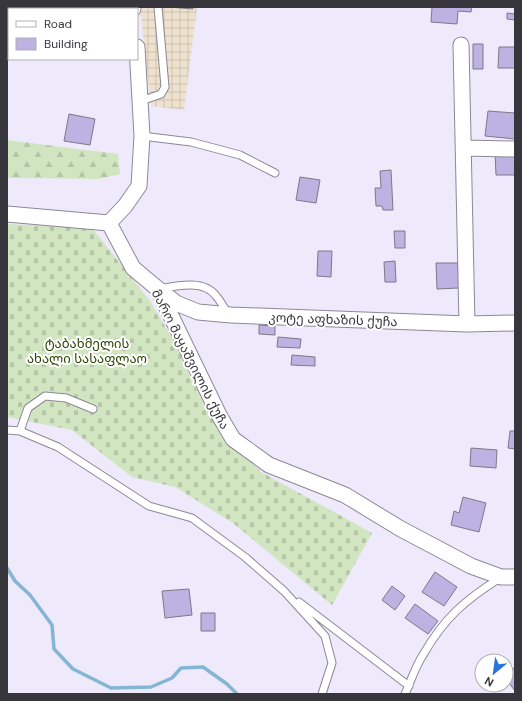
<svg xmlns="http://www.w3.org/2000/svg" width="522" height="701" font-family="'DM Sans','Noto Sans Georgian',sans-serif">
	<defs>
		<pattern id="industrial-grid" width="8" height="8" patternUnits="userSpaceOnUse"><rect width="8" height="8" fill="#eee1cd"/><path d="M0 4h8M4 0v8" fill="none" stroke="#cdc2b1"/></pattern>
		<pattern id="forest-firs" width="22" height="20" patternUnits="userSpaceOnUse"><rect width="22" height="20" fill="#d2e5c1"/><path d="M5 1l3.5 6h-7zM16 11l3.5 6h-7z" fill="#b5c5a7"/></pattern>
		<pattern id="cemetery-stones" width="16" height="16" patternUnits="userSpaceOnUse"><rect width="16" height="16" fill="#d2e5c1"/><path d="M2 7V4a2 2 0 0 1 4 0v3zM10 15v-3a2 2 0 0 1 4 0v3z" fill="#b5c5a7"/></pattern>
	</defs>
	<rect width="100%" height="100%" fill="#eeeafb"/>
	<!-- industrial -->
	<path fill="url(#industrial-grid)" d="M 140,7 L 197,7 L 184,110 L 151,106 Z"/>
	<!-- forest -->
	<path fill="url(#forest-firs)" d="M 7,140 L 118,154 L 120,174 L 99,179 L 7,178 Z"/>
	<!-- cemetery -->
	<path fill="url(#cemetery-stones)" d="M 7,224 L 92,228 L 150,301 L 178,348 L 186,368 L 208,412 L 218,426 L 261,472 L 372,533 L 332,605 L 233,523 L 175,487 L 132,477 L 72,430 L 7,417 Z"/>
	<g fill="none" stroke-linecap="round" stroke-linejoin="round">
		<!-- stream -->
		<path stroke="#84b5d2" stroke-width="3.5" d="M 7,568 L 15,581 L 30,595 L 52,625 L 54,649 L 73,669 L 111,688 L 151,687 L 172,678 L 181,668 L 203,667 L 227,684 L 237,694"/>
	</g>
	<!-- building -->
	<path fill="#bdb2e1" stroke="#7c7988" d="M 169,7 L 193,7 L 193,9 Z
		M 432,7 L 472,7 L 471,12 L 458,11 L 457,24 L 431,22 Z
		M 507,13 L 515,14 L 515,20 L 507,19 Z
		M 473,44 L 483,44 L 483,69 L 473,69 Z
		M 499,47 L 515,47 L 515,68 L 498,68 Z
		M 488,111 L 515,113 L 515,139 L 485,136 Z
		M 69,114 L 95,119 L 90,145 L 64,141 Z
		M 495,152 L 515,152 L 515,175 L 496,175 Z
		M 391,170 L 393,210 L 383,210 L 382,206 L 376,206 L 375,188 L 381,188 L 380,171 Z
		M 300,177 L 320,180 L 316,203 L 296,200 Z
		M 394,231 L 405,231 L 405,248 L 395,248 Z
		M 318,251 L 332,251 L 331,277 L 317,276 Z
		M 395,261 L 396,282 L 385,282 L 384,262 Z
		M 436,263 L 458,263 L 459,288 L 437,289 Z
		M 259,325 L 275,326 L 275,335 L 259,334 Z
		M 278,337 L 301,339 L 300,348 L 277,347 Z
		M 292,355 L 315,357 L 315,366 L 291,365 Z
		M 510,431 L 515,431 L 515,449 L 508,448 Z
		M 471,448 L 497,450 L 496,468 L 470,466 Z
		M 463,497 L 486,503 L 479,532 L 451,525 L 454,511 L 459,513 Z
		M 435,572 L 457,587 L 444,606 L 422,592 Z
		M 392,586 L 405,596 L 395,610 L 382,600 Z
		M 189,589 L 192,615 L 165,618 L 162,591 Z
		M 415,604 L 438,621 L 428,634 L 405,618 Z
		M 201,613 L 215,613 L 215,631 L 201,631 Z
		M 515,667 L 515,691 L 506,679 L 512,674 L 510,671 Z"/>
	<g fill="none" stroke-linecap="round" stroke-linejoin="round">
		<defs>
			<path id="lane" d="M 121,7 L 123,9
				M 141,101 L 161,94 L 165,87 L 158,7
				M 142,136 L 191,142 L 240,155 L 275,173
				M 159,289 C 176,286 204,279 216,296 C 221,301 224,309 229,314
				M 7,430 L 20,431 L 58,447 L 149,506 L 192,518 L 245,557 L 284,591 L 325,636 L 332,663 L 322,694
				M 20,431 L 28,408 L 45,396 L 66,398 L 93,409
				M 299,602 L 409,686
				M 405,694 C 411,681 415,667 423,655 C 444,618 465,600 500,578"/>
			<path id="street" d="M 133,7 L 133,9
				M 461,45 L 467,324
				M 464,148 L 515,149
				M 7,214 L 109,223
				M 109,223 L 133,268 L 158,289 L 176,303 L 198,312 L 231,315 L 467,324 L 515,323
				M 109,223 L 125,206 L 139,186 L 142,136 L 137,47
				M 158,289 L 219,415 L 233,439 L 269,465 L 345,495 L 401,529 L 471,566 L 501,577 L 515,577"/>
		</defs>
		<!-- lane casing -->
		<use href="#lane" stroke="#8b8897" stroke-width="9"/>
		<!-- street casing -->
		<use href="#street" stroke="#8b8897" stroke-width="17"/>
		<!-- lane -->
		<use href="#lane" stroke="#fff" stroke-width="7"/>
		<!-- street -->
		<use href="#street" stroke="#fff" stroke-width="15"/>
	</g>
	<g text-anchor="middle" stroke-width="4" stroke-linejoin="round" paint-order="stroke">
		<!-- street labels -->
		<g font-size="13" fill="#37363c" stroke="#fff">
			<text transform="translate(333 319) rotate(2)" y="5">კოტე აფხაზის ქუჩა</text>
			<text transform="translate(191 359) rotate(63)" y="5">მარო მაყაშვილის ქუჩა</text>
		</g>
		<!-- park labels -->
		<g font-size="13" fill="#294400" stroke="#fff">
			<text x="87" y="348">ტაბახმელის<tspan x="87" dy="15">ახალი სასაფლაო</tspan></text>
		</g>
	</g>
	<!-- border -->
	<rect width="522" height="701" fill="none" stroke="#37363c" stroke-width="16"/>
	<!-- legend -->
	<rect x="8" y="8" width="130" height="52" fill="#ffffff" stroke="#afafb1"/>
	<rect x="16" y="21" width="20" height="6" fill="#ffffff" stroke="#afafb1"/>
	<text x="44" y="28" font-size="12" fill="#37363c">Road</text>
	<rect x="16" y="38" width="20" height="12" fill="#bdb2e1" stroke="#afafb1"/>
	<text x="44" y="48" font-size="12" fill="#37363c">Building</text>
	<!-- north arrow -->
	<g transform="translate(494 673) rotate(209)"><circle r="19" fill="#ffffff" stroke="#afafb1"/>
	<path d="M0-3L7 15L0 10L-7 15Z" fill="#2a74e0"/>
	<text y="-6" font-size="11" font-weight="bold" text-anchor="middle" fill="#37363c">N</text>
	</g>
</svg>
